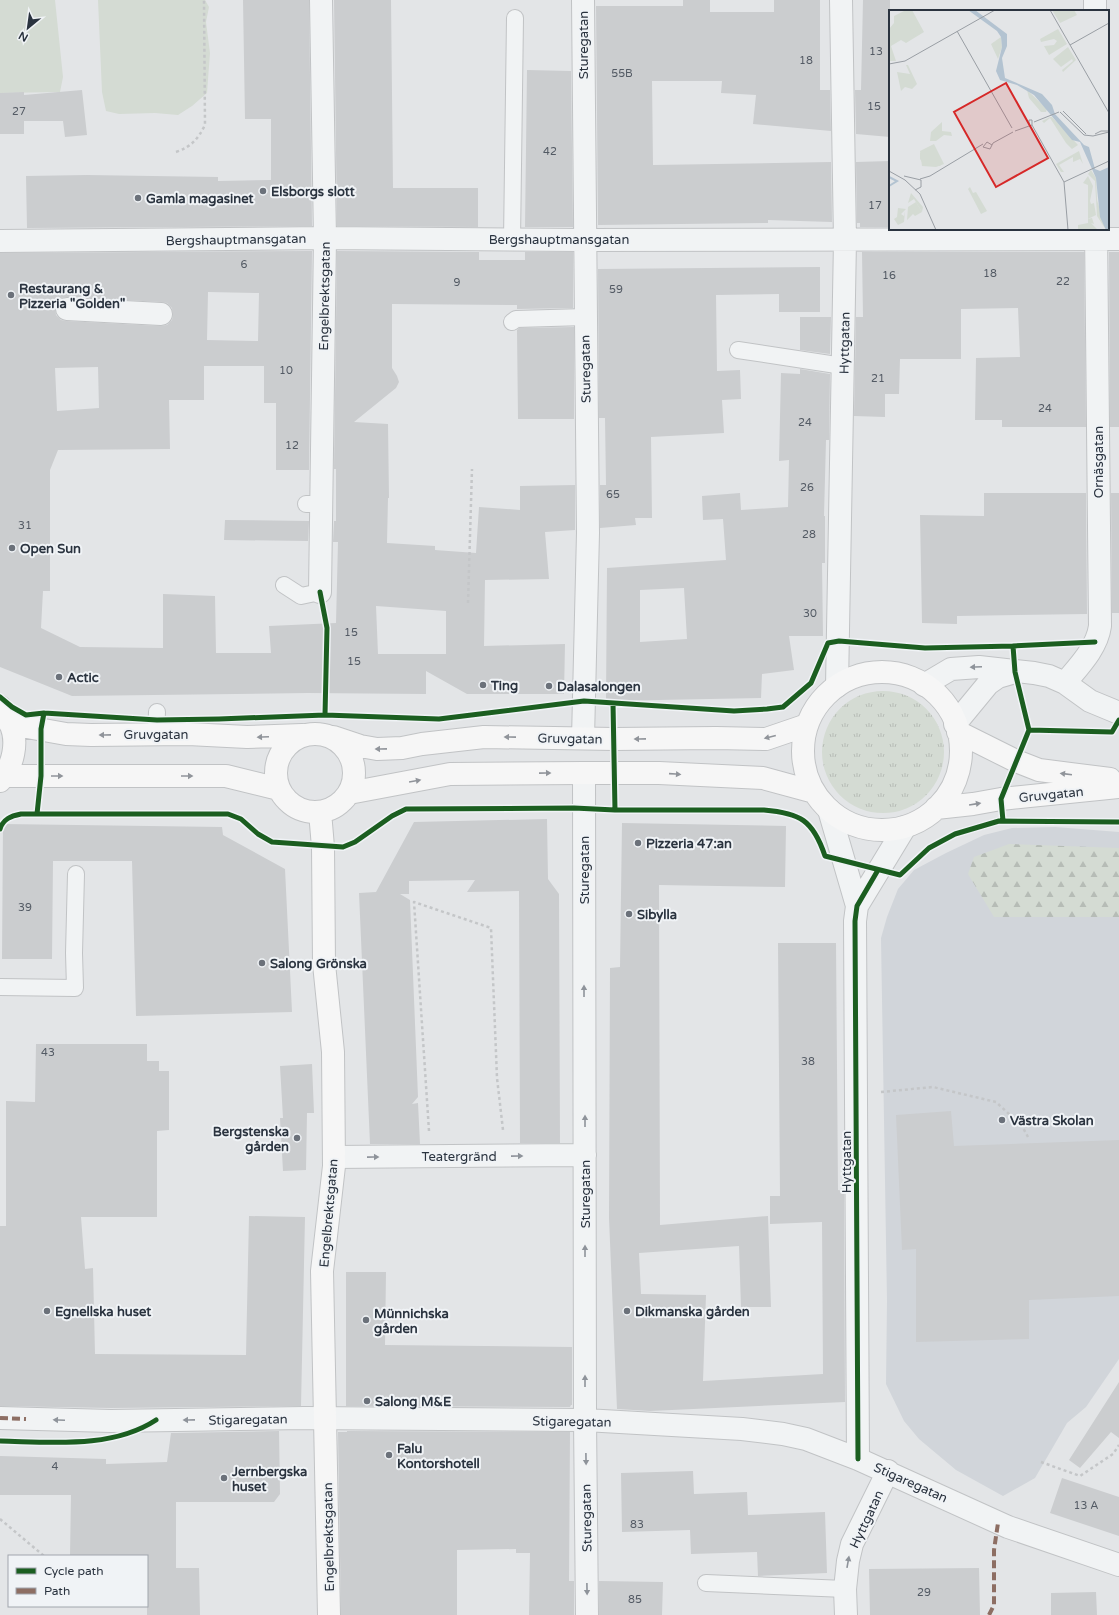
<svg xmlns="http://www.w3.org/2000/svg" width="1119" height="1615" font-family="'Varela Round',sans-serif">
	<defs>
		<pattern id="grass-tufts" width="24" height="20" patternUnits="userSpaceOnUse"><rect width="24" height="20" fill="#d4dbd3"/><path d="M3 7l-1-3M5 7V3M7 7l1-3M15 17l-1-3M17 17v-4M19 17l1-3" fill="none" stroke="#b6bcb6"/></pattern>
		<pattern id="forest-firs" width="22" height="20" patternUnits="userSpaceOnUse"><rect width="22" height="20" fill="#d4dbd3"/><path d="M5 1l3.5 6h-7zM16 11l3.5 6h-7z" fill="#b6bcb6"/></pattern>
	</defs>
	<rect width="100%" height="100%" fill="#e3e5e7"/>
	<!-- built -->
	<path fill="#d1d5da" d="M 1055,827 L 1119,832 L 1119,1359 L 1086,1407 L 1067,1423 L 1035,1478 L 1003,1496 L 956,1470 L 919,1439 L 904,1421 L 886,1384 L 887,1301 L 881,938 L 887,917 L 898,889 L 914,870 L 946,853 L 984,835 L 1012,828 Z"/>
	<!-- grass -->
	<path fill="url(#grass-tufts)" d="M822 752a61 61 0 1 1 122 0a61 61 0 1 1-122 0Z"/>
	<!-- forest -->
	<path fill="url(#forest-firs)" d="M 1009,844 L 1119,848 L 1119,917 L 994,917 L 968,874 L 974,857 Z"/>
	<!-- garden -->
	<path fill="#d4dbd3" d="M 0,0 L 55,0 L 63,77 L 60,92 L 0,93 Z
		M 98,0 L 205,0 L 209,7 L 206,22 L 210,53 L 207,93 L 192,106 L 178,115 L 155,113 L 119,114 L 106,111 L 102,92 Z"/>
	<!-- building -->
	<path fill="#cbcdcf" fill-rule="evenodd" d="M 243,0 L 309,0 L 312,226 L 27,228 L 26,176 L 87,175 L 218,177 L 218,181 L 271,180 L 271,119 L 245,119 Z
		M 334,0 L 391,0 L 393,188 L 478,188 L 478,227 L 337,226 Z
		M 683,0 L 710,0 L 710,12 L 774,12 L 774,0 L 820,0 L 820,90 L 830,90 L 831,131 L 753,124 L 756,95 L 721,93 L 722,81 L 652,81 L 653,165 L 831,162 L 832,222 L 768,220 L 768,223 L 598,225 L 596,6 L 683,6 Z
		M 863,0 L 890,0 L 890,137 L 856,134 L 855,90 L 861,90 Z
		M 527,70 L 571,71 L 573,227 L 525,227 Z
		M 82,90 L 87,135 L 65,137 L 63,121 L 24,121 L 24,134 L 0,134 L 0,93 L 24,92 L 24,95 Z
		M 890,161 L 890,227 L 860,227 L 860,223 L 857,223 L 856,162 Z
		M 312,251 L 309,470 L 276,470 L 276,403 L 264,403 L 264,366 L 204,366 L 204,400 L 169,400 L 170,449 L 58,450 L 50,470 L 50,591 L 43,591 L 41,628 L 80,647 L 163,648 L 163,594 L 215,596 L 216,653 L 271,653 L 269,626 L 336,623 L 338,542 L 333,542 L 334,521 L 336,521 L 336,469 L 334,469 L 337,251 L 479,252 L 479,260 L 525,260 L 525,252 L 573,252 L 573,308 L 517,309 L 517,305 L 392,304 L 392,368 L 397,376 L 399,382 L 396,388 L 354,422 L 388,424 L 389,498 L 388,498 L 387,543 L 435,546 L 435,550 L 476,553 L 479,507 L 520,510 L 520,486 L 575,485 L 575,530 L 545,532 L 549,579 L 485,580 L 484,646 L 565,644 L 564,694 L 467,694 L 426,671 L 426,694 L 308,693 L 72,696 L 0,667 L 0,253 ZM 208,292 L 259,293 L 258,341 L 207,340 ZM 68,297 L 162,302 L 167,303 L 172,308 L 173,315 L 172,320 L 167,325 L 160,326 L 66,321 L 61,320 L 56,315 L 55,308 L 56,303 L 61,298 ZM 98,367 L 99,408 L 57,411 L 55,368 ZM 376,606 L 446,611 L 446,654 L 378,654 Z
		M 862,252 L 1084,252 L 1086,427 L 1002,427 L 1002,420 L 975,420 L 976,358 L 1020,357 L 1018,308 L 961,309 L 961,359 L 900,359 L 899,394 L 885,394 L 885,417 L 854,416 L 856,317 L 863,317 Z
		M 1109,252 L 1119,252 L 1119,427 L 1110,427 Z
		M 820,267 L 820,312 L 779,312 L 779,294 L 716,295 L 717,371 L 740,370 L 741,399 L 722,400 L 724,433 L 651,437 L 652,518 L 635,518 L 636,525 L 600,528 L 600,485 L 606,485 L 605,418 L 599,418 L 598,269 Z
		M 800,317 L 831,317 L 830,354 L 800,350 Z
		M 574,327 L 574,419 L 518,419 L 517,330 L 519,328 Z
		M 800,369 L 830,374 L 829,440 L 826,440 L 824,516 L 825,516 L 825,563 L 822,563 L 823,636 L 789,636 L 794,670 L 762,674 L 761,698 L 606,701 L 607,568 L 726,560 L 723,519 L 703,520 L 702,496 L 740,493 L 741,510 L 788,507 L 789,460 L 779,461 L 781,373 L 800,374 ZM 684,588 L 687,639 L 640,642 L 640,590 Z
		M 984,493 L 1086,493 L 1087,614 L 957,616 L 957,624 L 922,623 L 920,515 L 984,516 Z
		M 1111,493 L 1119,493 L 1119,613 L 1112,613 Z
		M 225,520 L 309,521 L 308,541 L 224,540 Z
		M 547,819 L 548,879 L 559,894 L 560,1143 L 520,1143 L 519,891 L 467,892 L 475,880 L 409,881 L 409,894 L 400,894 L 410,900 L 418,1097 L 412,1104 L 418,1103 L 420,1144 L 370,1144 L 359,893 L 376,892 L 414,822 Z
		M 622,823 L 786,826 L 785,887 L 659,885 L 660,1225 L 768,1216 L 771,1307 L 741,1307 L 739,1246 L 639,1253 L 641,1294 L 706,1295 L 703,1381 L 823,1374 L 822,1222 L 770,1224 L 770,1196 L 780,1196 L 778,943 L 836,943 L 838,1190 L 844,1191 L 845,1402 L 650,1411 L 617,1409 L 609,1218 L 610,968 L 620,967 Z
		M 3,824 L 222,827 L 223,835 L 285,869 L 292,1012 L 136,1016 L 132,861 L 53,861 L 52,959 L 2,959 Z
		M 36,1044 L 147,1044 L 147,1061 L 159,1061 L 159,1071 L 169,1071 L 169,1130 L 157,1131 L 157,1217 L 81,1217 L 85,1269 L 93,1268 L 95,1354 L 246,1355 L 249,1216 L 305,1217 L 301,1406 L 111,1408 L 0,1406 L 0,1226 L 6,1226 L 6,1101 L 35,1102 Z
		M 312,1064 L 314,1113 L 307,1113 L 306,1170 L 283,1171 L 280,1118 L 283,1118 L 280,1066 Z
		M 951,1111 L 954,1146 L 1119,1140 L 1119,1296 L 1029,1300 L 1029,1339 L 916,1342 L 916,1249 L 902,1250 L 896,1115 Z
		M 346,1272 L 386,1272 L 385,1345 L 572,1347 L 572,1405 L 571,1405 L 570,1407 L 346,1406 Z
		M 1119,1382 L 1119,1438 L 1111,1432 L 1080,1468 L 1069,1460 Z
		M 279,1431 L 280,1494 L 274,1502 L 176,1502 L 176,1568 L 199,1568 L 200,1615 L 147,1615 L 147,1556 L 70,1556 L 71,1495 L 0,1495 L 0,1456 L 106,1459 L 106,1464 L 167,1462 L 171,1433 Z
		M 347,1431 L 570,1432 L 569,1581 L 574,1581 L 574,1615 L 529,1615 L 530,1553 L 516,1553 L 516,1549 L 457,1550 L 457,1615 L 341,1615 L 338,1432 L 347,1432 Z
		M 693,1471 L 694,1494 L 747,1492 L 748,1515 L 825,1512 L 827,1573 L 758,1576 L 757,1552 L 691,1554 L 690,1530 L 622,1532 L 621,1473 Z
		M 1062,1478 L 1119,1497 L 1119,1536 L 1050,1513 Z
		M 979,1568 L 980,1615 L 870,1615 L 869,1569 Z
		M 599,1581 L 663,1582 L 662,1615 L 599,1615 Z
		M 1096,1592 L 1097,1615 L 1051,1615 L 1051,1593 Z"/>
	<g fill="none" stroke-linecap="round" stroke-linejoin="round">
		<defs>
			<path id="lane" d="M 512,240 L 515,18
				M 512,322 L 516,319 L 585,317
				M 738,350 L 843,366
				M 306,504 L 321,504
				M 284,585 L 301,596 L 320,592
				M 156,734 L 157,712
				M 0,987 L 75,988 L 74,953 L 76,874
				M 706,1583 L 845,1589"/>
			<path id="street" d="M 583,0 L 588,533 L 583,738
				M 1095,0 L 1095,11
				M 0,241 L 325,238 L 584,240 L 1119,239
				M 67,309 L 161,314
				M 320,592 L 325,238 L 321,0
				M 1065,683 C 1079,666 1097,648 1100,626 L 1096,229
				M 924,685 L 951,669 L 979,667 L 1034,673 L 1049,676 L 1065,683 L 1090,701 L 1119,713
				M 837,686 L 845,240 L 841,0
				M 955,724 L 988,684 L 998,677 L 1015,672
				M 584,773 L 585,1420 L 587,1615
				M 829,810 L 857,906
				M 334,1157 L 585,1155
				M 0,1418 L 111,1421 L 305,1418 L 585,1420 L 742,1429 L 783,1434 L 806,1439 L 858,1459 L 1008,1527 L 1119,1565
				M 858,1459 L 855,921 L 857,906 L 905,827
				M 846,1615 L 845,1589 L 848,1561 L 852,1544 L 888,1471"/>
			<path id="secondary" d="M803 751a79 79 0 1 1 158 0a79 79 0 1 1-158 0Z
				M 0,707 C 3,712 8,718 10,723 C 19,742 13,766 0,781
				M 10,724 L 66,734 L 91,735 L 188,734 L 247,737 L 302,735
				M 958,732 L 1016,761 L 1039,770 L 1110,779
				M276 773a39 39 0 1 1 78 0a39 39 0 1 1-78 0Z
				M 333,737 L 360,746 L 377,749 L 402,748 L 422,744 L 484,737 L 614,739 L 716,738 L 766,739 L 807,725
				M 4,776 L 226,776 L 279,789
				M 349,793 L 450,774 L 584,773 L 659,773 L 763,778 L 814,792
				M 936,808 L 973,804 L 1001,799 L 1119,787
				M 320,812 L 323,847 L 324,964 L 333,1052 L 334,1166 L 322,1271 L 329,1615"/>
		</defs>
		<!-- lane casing -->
		<use href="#lane" stroke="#c1c3c5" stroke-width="18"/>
		<!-- street casing -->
		<use href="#street" stroke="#c1c3c5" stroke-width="24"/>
		<!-- secondary casing -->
		<use href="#secondary" stroke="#c1c3c5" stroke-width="24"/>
		<!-- path -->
		<path stroke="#c4c6c8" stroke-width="2.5" stroke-dasharray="3 3" stroke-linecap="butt" d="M 176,152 C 191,147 198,139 205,125 L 204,0
			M 468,603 L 472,469
			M 881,1092 L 933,1087 L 996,1102 L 1022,1126 L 1028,1137
			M 429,1131 L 414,902 L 491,928 L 497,1078 L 503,1130
			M 1041,1462 L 1080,1476 L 1113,1454 L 1119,1445
			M 0,1519 L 44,1556"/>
		<!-- lane -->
		<use href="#lane" stroke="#f1f3f4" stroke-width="16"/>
		<!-- street -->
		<use href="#street" stroke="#f1f3f4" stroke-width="22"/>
		<!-- secondary -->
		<use href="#secondary" stroke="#f6f6f6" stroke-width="22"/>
		<!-- quiet -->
		<path stroke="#8d6e63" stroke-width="4" stroke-dasharray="8 4" stroke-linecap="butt" d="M 0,1418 L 26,1419
			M 989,1615 L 994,1605 L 994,1550 L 998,1523"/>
		<defs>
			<path id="cycleway" d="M 320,592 L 327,628 L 325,715
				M 0,697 L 12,707 L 26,715 L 44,713 L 157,720 L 219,719 L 325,715 L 439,719 L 584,701 L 734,711 L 767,709 L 783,707 L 811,683 L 828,643 L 839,641 L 925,648 L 1013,646 L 1095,642
				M 613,703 L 615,810
				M 1029,730 L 1112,732 L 1119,720
				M 37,814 L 41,776 L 41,729 L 44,713
				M 1003,821 L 1001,799 L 1029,730 L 1015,672 L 1013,646
				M 0,829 C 3,819 11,816 21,814 L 228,814 L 241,819 L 258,834 L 272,842 L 343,847 L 355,842 L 392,816 L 406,809 L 574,808 L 615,810 L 764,810 C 800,813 813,820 825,856 L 900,875 L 929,848 L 955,834 L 999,821 L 1119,822
				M 0,1441 C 51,1442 112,1449 156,1420
				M 858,1459 L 855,921 L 857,906 L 878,870"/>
		</defs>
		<!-- cycleway casing -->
		<use href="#cycleway" stroke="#f0f3f6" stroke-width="8"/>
		<!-- cycleway -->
		<use href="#cycleway" stroke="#1b5e20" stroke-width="5"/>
	</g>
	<!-- one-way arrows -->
	<defs><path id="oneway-solid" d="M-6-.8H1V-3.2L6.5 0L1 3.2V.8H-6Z"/></defs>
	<g fill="#8e939a">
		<use href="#oneway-solid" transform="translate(976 667) rotate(178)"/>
		<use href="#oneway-solid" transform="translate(584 991) rotate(-90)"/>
		<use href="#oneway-solid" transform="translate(585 1121) rotate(-90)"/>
		<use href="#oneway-solid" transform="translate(517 1156) rotate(-1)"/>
		<use href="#oneway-solid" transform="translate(373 1157) rotate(-1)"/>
		<use href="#oneway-solid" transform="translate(585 1251) rotate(-90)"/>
		<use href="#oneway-solid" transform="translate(585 1381) rotate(-90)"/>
		<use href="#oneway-solid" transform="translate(59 1420) rotate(-178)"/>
		<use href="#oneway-solid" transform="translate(189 1420) rotate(179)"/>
		<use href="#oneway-solid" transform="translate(586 1459) rotate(89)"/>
		<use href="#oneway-solid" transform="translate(848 1562) rotate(-80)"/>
		<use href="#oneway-solid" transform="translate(587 1589) rotate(89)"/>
	</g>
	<g fill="#90949a">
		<use href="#oneway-solid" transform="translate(105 735) rotate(179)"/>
		<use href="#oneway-solid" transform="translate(263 737) rotate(178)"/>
		<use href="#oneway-solid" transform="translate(510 737) rotate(-179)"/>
		<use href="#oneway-solid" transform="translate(770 737) rotate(166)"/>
		<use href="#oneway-solid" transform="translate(640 739) rotate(179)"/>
		<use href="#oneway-solid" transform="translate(381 749) rotate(179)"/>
		<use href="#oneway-solid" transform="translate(545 773) rotate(-1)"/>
		<use href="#oneway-solid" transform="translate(675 774) rotate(4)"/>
		<use href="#oneway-solid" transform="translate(1066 774) rotate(-173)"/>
		<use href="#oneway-solid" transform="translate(57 776)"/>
		<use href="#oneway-solid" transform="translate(187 776)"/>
		<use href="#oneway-solid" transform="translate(415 781) rotate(-10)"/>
		<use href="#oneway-solid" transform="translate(975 804) rotate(-9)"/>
	</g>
	<!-- markers -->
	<g fill="#6b717a" stroke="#f0f3f6" stroke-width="1.5">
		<circle cx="263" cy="191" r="4"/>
		<circle cx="138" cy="198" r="4"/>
		<circle cx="11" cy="295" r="4"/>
		<circle cx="12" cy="548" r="4"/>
		<circle cx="59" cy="677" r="4"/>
		<circle cx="483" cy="685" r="4"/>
		<circle cx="549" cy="686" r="4"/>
		<circle cx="638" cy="843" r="4"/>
		<circle cx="629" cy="914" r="4"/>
		<circle cx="262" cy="963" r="4"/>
		<circle cx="1002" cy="1120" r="4"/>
		<circle cx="297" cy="1138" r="4"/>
		<circle cx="47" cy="1311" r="4"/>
		<circle cx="627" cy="1311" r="4"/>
		<circle cx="366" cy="1320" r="4"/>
		<circle cx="367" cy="1401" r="4"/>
		<circle cx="389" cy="1455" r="4"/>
		<circle cx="224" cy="1478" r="4"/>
	</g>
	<g text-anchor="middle" stroke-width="4" stroke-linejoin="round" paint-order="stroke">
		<!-- number labels -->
		<g font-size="11" fill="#535a64">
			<text x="876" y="55">13</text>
			<text x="806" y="64">18</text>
			<text x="622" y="77">55B</text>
			<text x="874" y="110">15</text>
			<text x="19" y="115">27</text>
			<text x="550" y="155">42</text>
			<text x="875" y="209">17</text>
			<text x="244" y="268">6</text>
			<text x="990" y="277">18</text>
			<text x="889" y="279">16</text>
			<text x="1063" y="285">22</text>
			<text x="457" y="286">9</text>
			<text x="616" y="293">59</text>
			<text x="286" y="374">10</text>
			<text x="878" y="382">21</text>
			<text x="1045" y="412">24</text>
			<text x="805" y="426">24</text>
			<text x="292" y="449">12</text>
			<text x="807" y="491">26</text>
			<text x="613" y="498">65</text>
			<text x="25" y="529">31</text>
			<text x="809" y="538">28</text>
			<text x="810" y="617">30</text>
			<text x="351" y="636">15</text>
			<text x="354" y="665">15</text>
			<text x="25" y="911">39</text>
			<text x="48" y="1056">43</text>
			<text x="808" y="1065">38</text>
			<text x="55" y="1470">4</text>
			<text x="1086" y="1509">13 A</text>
			<text x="637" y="1528">83</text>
			<text x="924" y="1596">29</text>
			<text x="635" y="1603">85</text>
		</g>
		<!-- street labels -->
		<g font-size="13" fill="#2a333f" stroke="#f0f3f6">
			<text transform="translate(583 45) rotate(-90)" y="5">Sturegatan</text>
			<text transform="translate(236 239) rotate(-1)" y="5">Bergshauptmansgatan</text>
			<text x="559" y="244">Bergshauptmansgatan</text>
			<text transform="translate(324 296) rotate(-89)" y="5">Engelbrektsgatan</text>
			<text transform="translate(844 343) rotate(-89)" y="5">Hyttgatan</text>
			<text transform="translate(585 369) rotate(-91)" y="5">Sturegatan</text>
			<text transform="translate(1098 462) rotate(-90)" y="5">Ornäsgatan</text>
			<text x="156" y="739">Gruvgatan</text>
			<text transform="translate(570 738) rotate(1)" y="5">Gruvgatan</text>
			<text transform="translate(1051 794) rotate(-6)" y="5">Gruvgatan</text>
			<text transform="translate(584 870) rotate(-90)" y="5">Sturegatan</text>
			<text x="459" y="1161">Teatergränd</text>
			<text transform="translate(846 1162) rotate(-90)" y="5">Hyttgatan</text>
			<text transform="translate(585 1194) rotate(-90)" y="5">Sturegatan</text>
			<text transform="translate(328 1213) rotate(-85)" y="5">Engelbrektsgatan</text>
			<text transform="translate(248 1419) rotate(-1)" y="5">Stigaregatan</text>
			<text transform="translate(572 1421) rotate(1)" y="5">Stigaregatan</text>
			<text transform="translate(911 1482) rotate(24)" y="5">Stigaregatan</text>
			<text transform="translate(586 1518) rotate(-91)" y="5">Sturegatan</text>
			<text transform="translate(866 1519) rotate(-65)" y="5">Hyttgatan</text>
			<text transform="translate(328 1537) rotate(-91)" y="5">Engelbrektsgatan</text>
		</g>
		<!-- poi labels -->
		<g font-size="13" font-weight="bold" fill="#2a333f" stroke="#f0f3f6" text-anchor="start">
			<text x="271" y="196">Elsborgs slott</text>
			<text x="146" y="203">Gamla magasinet</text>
			<text x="19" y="293">Restaurang &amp;<tspan x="19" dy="15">Pizzeria "Golden"</tspan></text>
			<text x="20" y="553">Open Sun</text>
			<text x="67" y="682">Actic</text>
			<text x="491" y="690">Ting</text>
			<text x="557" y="691">Dalasalongen</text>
			<text x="646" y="848">Pizzeria 47:an</text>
			<text x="637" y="919">Sibylla</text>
			<text x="270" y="968">Salong Grönska</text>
			<text x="1010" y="1125">Västra Skolan</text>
			<text x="289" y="1136" text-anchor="end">Bergstenska<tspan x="289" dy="15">gården</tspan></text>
			<text x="55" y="1316">Egnellska huset</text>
			<text x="635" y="1316">Dikmanska gården</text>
			<text x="374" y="1318">Münnichska<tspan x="374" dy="15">gården</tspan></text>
			<text x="375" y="1406">Salong M&amp;E</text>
			<text x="397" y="1453">Falu<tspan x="397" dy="15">Kontorshotell</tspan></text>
			<text x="232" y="1476">Jernbergska<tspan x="232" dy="15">huset</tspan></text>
		</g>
	</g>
	<!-- overview -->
	<g transform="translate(889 10)">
		<rect width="220" height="220" fill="#e3e5e7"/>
		<path d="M 17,0 L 23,0 L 35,22 L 17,33 L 12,30 L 2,36 L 7,51 L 0,51 L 0,19 L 5,13 L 5,6 ZM 163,0 L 185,0 L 188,5 L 171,13 ZM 112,27 L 113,37 L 109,49 L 102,34 ZM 138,80 L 158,99 L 157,102 L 152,102 L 140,88 ZM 161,107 L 163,107 L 189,135 L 183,139 L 177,133 L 161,108 L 155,113 L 153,111 ZM 45,134 L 55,154 L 47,157 L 33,156 L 31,141 ZM 81,177 L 84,183 L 87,182 L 98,201 L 92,204 L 79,179 ZM 203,208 L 205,214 L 202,213 L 209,220 L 189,220 L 189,215 L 199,213 L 199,209 Z" fill="#d4dbd3"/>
		<path d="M 17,55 L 19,55 L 28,74 L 23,79 L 16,77 L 12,81 L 8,62 L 21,64 ZM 53,112 L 53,121 L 62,122 L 63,126 L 55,125 L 47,131 L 41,131 L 42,122 ZM 202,160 L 207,168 L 208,190 L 217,220 L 208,206 L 206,171 L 199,164 ZM 199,166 L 204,176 L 201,191 L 202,194 L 205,193 L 207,205 L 199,209 L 199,175 L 194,173 ZM 22,183 L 34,197 L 33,202 L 25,189 L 19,193 Z" fill="#d4dbd3"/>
		<path d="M 169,19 L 178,34 L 160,45 L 155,36 L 165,35 L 168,31 L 165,29 L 152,32 L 151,29 Z" fill="#d4dbd3"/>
		<path d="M 25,9 L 32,22 L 25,26 L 18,13 ZM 179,37 L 187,50 L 174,62 L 173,60 L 184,51 L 183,49 L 172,57 L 164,49 ZM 44,135 L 46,139 L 43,142 L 49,143 L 48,152 L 52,156 L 35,155 L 31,149 L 31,143 L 38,143 L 36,139 ZM 190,141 L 194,154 L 191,149 L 184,152 L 184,147 L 170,155 L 175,162 L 172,162 L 167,154 ZM 27,192 L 33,202 L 26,206 L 24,204 L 18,210 L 19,197 ZM 9,198 L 17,199 L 12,204 L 15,206 L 16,201 L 15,212 L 9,215 L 5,209 L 8,207 Z" fill="#d4dbd3"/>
		<path d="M 79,0 L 86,0 L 118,24 L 118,36 L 113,48 L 116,68 L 153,84 L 163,95 L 166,104 L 195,135 L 200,137 L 206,159 L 211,161 L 220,157 L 220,220 L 217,220 L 211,207 L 207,168 L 191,132 L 183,130 L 145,85 L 128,75 L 111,70 L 107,61 L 113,37 L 112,27 L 108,21 Z" fill="#b3c3d1"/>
		<path fill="none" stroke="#b3c3d1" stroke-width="2" d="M 0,167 L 8,171 L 0,176"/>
		<path fill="none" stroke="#999ea4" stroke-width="1" d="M 161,0 L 220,103M 68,21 L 123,118M 181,35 L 220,13M 0,54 L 16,51 L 106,0M 174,101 L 197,124M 171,102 L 195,125 L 204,126 L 220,122M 145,112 L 170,102M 143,115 L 175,172M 126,121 L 143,115 L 143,110 L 140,110 L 140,114M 206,124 L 212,121 L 219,121M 103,135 L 98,132 L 94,137 L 101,139 L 104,133 L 124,122M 0,161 L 16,170 L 31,184 L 47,220M 15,166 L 32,170 L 32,177 L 26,180M 31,169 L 41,166 L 94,134M 175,172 L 179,220M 175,172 L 220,151"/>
		<path fill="#d62828" fill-opacity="0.15" stroke="#d62828" stroke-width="2" d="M 117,73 L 159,148 L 107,177 L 65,102 Z"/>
		<rect width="220" height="220" fill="none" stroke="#2a333f" stroke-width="2"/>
	</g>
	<!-- legend -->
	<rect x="8" y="1555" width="140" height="52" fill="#f0f3f6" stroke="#a1a6ad"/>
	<rect x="16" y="1568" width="20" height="6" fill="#1b5e20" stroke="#a1a6ad"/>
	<text x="44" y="1575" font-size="12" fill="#2a333f">Cycle path</text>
	<rect x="16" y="1588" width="20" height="6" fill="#8d6e63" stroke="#a1a6ad"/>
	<text x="44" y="1595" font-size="12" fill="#2a333f">Path</text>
	<!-- north arrow -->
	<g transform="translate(28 28) rotate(209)" stroke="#f0f3f6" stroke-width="3" paint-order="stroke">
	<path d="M0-3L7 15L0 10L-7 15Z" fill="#2a333f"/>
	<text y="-6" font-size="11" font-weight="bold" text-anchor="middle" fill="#2a333f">N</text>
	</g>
</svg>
